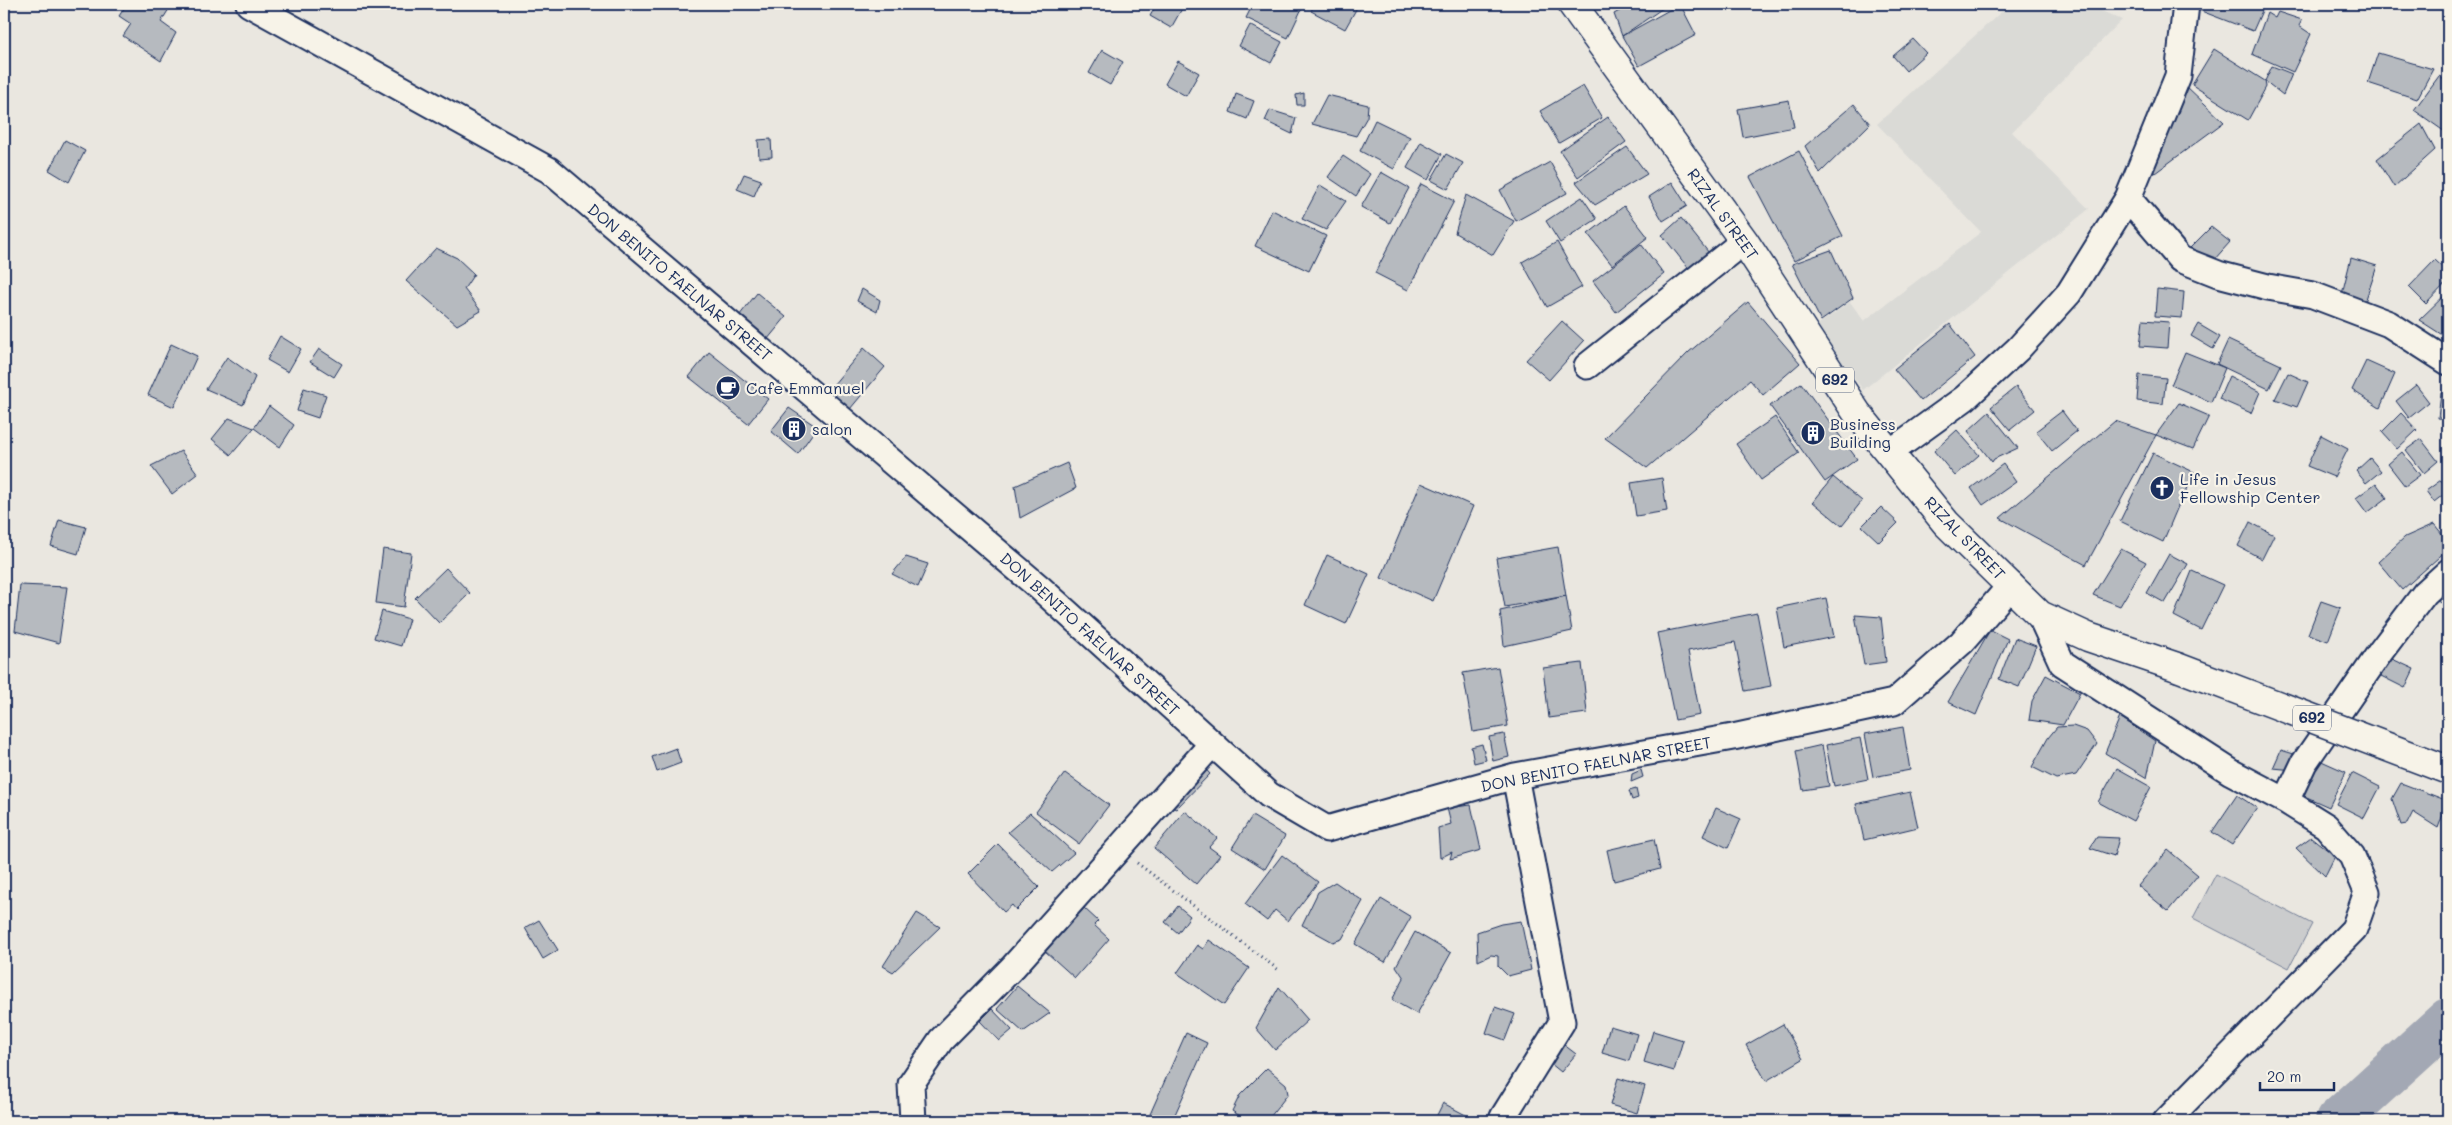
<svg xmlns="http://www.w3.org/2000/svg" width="2452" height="1125" font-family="Mali,sans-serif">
	<rect width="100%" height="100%" fill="#eae7e0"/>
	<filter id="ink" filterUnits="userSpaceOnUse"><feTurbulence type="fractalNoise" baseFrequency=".02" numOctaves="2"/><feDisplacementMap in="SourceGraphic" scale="10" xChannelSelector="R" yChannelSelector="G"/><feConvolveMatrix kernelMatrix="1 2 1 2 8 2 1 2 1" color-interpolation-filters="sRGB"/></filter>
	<g filter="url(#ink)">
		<!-- built -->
		<path fill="#dadad6" d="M 2010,4 L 2086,4 L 2122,20 L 2012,132 L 2089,209 L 1863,390 L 1816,326 L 1850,302 L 1864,321 L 1981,232 L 1877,124 Z"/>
		<!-- green -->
		<path fill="#cbcccd" stroke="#737e96" d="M 2216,874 L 2312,924 L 2289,968 L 2193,918 Z"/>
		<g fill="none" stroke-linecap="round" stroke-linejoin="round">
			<!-- river -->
			<path stroke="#a3a8b4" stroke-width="44" d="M 2337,1121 L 2448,1020"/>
		</g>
		<!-- building -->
		<path fill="#b6babf" stroke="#1b2f5e" d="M 127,4 L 172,4 L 161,22 L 176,33 L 161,61 L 123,36 L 131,24 L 119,16 Z
			M 1157,4 L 1184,5 L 1171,28 L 1150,16 Z
			M 1253,4 L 1304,4 L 1288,38 L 1246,18 Z
			M 1315,4 L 1359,4 L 1345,29 L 1311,11 Z
			M 1632,4 L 1662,4 L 1663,8 L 1622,36 L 1614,14 Z
			M 1680,4 L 1696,35 L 1639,66 L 1622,36 Z
			M 2198,4 L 2265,4 L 2253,31 L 2196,9 Z
			M 2349,4 L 2368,4 L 2365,10 Z
			M 2278,12 L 2302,20 L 2299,26 L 2311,34 L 2293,72 L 2252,54 L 2267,13 L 2275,18 Z
			M 1250,25 L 1282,42 L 1271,63 L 1239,46 Z
			M 1913,39 L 1926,53 L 1906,71 L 1893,56 Z
			M 2214,49 L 2265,81 L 2266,87 L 2248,120 L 2192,85 Z
			M 1102,50 L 1123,62 L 1110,85 L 1089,73 Z
			M 2378,53 L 2433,69 L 2417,99 L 2368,83 Z
			M 1178,61 L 1199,73 L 1186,96 L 1165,84 Z
			M 2272,66 L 2292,74 L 2283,95 L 2265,81 Z
			M 2439,76 L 2448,83 L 2448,134 L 2414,110 Z
			M 2185,85 L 2224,122 L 2155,173 L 2148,167 Z
			M 1583,86 L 1602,118 L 1559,143 L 1540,111 Z
			M 1304,93 L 1304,105 L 1297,105 L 1296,95 Z
			M 1236,94 L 1254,101 L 1247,119 L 1230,112 Z
			M 1327,95 L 1368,105 L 1367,117 L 1356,136 L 1312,124 Z
			M 1789,100 L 1794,127 L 1743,137 L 1738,109 Z
			M 1854,104 L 1870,124 L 1820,173 L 1805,146 Z
			M 1270,110 L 1296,118 L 1292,134 L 1265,121 Z
			M 1608,117 L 1626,142 L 1578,177 L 1560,151 Z
			M 1375,120 L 1410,137 L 1394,169 L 1360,151 Z
			M 2421,124 L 2435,150 L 2394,187 L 2377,159 Z
			M 771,139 L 772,157 L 759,158 L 758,140 Z
			M 65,140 L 85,151 L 69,182 L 49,170 Z
			M 1421,142 L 1442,154 L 1428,180 L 1407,168 Z
			M 1627,147 L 1647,174 L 1595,205 L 1576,182 Z
			M 1799,151 L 1843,236 L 1794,261 L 1750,177 Z
			M 1446,154 L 1463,163 L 1448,189 L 1431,180 Z
			M 1343,156 L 1370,174 L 1356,196 L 1328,177 Z
			M 1550,162 L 1567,193 L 1516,221 L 1500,190 Z
			M 1381,172 L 1409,188 L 1390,223 L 1361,207 Z
			M 744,174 L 761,180 L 754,196 L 737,189 Z
			M 1672,182 L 1687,206 L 1663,221 L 1649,197 Z
			M 1421,184 L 1454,201 L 1408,290 L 1375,273 Z
			M 1320,185 L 1346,201 L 1326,230 L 1302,219 Z
			M 1466,195 L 1514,221 L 1493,255 L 1455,233 Z
			M 1582,197 L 1597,219 L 1560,243 L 1546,221 Z
			M 1624,206 L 1648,237 L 1612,265 L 1588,234 Z
			M 1272,210 L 1326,236 L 1309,271 L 1255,246 Z
			M 1681,218 L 1709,253 L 1689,269 L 1662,235 Z
			M 2211,227 L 2230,242 L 2205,270 L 2189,249 Z
			M 1557,242 L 1582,287 L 1547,307 L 1522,262 Z
			M 1641,244 L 1664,274 L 1616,312 L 1593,281 Z
			M 436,248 L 457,258 L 474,274 L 464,289 L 481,311 L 457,325 L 406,281 Z
			M 1831,250 L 1853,298 L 1821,321 L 1792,264 Z
			M 2351,258 L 2377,266 L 2365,302 L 2342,294 Z
			M 2435,260 L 2448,272 L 2448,281 L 2426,304 L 2409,287 Z
			M 862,289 L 880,300 L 877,312 L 857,301 Z
			M 2157,289 L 2184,292 L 2182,318 L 2155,316 Z
			M 2448,292 L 2448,332 L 2444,336 L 2419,320 Z
			M 757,293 L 786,317 L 767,340 L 739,316 Z
			M 1748,302 L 1800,363 L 1763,395 L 1750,380 L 1647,468 L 1605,438 L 1689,352 Z
			M 2143,320 L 2169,322 L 2167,348 L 2140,346 Z
			M 1562,321 L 1584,341 L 1549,380 L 1526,360 Z
			M 1950,324 L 1975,357 L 1921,401 L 1894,369 Z
			M 2198,324 L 2220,337 L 2213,349 L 2191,336 Z
			M 280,336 L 301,349 L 288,372 L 267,360 Z
			M 2228,340 L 2281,365 L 2269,389 L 2217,364 Z
			M 171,344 L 197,356 L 174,407 L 148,395 Z
			M 864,348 L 885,367 L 850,409 L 828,391 Z
			M 319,349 L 342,364 L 334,377 L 310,362 Z
			M 709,352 L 768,399 L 748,424 L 689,377 Z
			M 2185,352 L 2225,368 L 2211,402 L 2171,385 Z
			M 227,357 L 255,377 L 243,405 L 206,389 Z
			M 2366,361 L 2395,374 L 2380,408 L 2352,390 Z
			M 2288,373 L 2308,382 L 2297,407 L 2275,399 Z
			M 2139,375 L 2166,378 L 2163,404 L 2137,401 Z
			M 2229,376 L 2260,392 L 2251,413 L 2219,399 Z
			M 1801,383 L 1857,459 L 1825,482 L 1770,406 Z
			M 2416,385 L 2429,402 L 2409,418 L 2396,401 Z
			M 2016,387 L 2035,410 L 2010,430 L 1991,407 Z
			M 304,388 L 326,395 L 318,418 L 297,411 Z
			M 2441,392 L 2448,393 L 2448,419 L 2438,418 Z
			M 2179,403 L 2209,416 L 2193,449 L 2156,435 Z
			M 269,406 L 294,425 L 280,447 L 254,428 Z
			M 789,408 L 817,427 L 798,454 L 771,431 Z
			M 2062,411 L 2077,431 L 2052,451 L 2036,431 Z
			M 1989,412 L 2018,448 L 1994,459 L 1992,462 L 1968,431 Z
			M 2401,413 L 2417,430 L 2397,449 L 2382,432 Z
			M 1775,417 L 1799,453 L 1761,480 L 1736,444 Z
			M 229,418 L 254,428 L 231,455 L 212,439 Z
			M 2115,421 L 2156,435 L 2086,565 L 2000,518 Z
			M 1957,430 L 1979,455 L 1955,476 L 1934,451 Z
			M 2321,435 L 2348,449 L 2334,477 L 2307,466 Z
			M 2421,439 L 2438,461 L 2424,473 L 2406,450 Z
			M 181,451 L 198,474 L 172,494 L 151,466 Z
			M 2402,452 L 2420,475 L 2405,486 L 2388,464 Z
			M 2153,453 L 2196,473 L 2179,504 L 2163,542 L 2120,521 Z
			M 2370,458 L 2381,471 L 2366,483 L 2356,471 Z
			M 1067,463 L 1076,488 L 1020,518 L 1015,486 Z
			M 2003,464 L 2016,482 L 1983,505 L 1971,488 Z
			M 1833,477 L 1862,501 L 1842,526 L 1813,502 Z
			M 1662,478 L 1667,511 L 1636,516 L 1631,483 Z
			M 2441,480 L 2448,491 L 2434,502 L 2426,491 Z
			M 1421,483 L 1473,506 L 1433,601 L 1381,578 Z
			M 2376,483 L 2387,498 L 2367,513 L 2356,498 Z
			M 1881,507 L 1898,523 L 1879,542 L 1862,526 Z
			M 59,520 L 86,527 L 78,554 L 51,546 Z
			M 2250,522 L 2274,535 L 2262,559 L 2238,546 Z
			M 2434,524 L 2448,541 L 2448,549 L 2402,590 L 2378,562 L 2405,537 Z
			M 1558,547 L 1566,596 L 1505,607 L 1496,558 Z
			M 383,549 L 411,553 L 404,607 L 376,603 Z
			M 2121,549 L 2146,562 L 2120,606 L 2093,595 Z
			M 2169,554 L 2188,564 L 2165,603 L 2147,593 Z
			M 1327,555 L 1369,574 L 1346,624 L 1305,605 Z
			M 906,557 L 928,564 L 918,587 L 892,574 Z
			M 446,568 L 470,593 L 439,623 L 415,598 Z
			M 2192,571 L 2223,585 L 2201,630 L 2174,616 Z
			M 2448,579 L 2448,609 L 2433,596 Z
			M 20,585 L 67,587 L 59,643 L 15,631 Z
			M 1566,596 L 1572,631 L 1504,646 L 1500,611 Z
			M 1826,598 L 1834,637 L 1784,647 L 1777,608 Z
			M 2321,601 L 2341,608 L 2328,641 L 2308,634 Z
			M 382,611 L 409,619 L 401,646 L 374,638 Z
			M 1757,613 L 1771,686 L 1745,691 L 1735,642 L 1688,651 L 1700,715 L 1675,720 L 1657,633 Z
			M 1855,615 L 1881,617 L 1886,662 L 1864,665 Z
			M 1990,630 L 2008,639 L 1976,715 L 1948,702 Z
			M 2015,638 L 2036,646 L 2019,687 L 1999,679 Z
			M 2390,658 L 2414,669 L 2405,688 L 2381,676 Z
			M 1582,663 L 1587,713 L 1549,718 L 1543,668 Z
			M 1498,667 L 1508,726 L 1473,732 L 1463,673 Z
			M 2046,675 L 2080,693 L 2063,725 L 2029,720 L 2032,701 Z
			M 2120,717 L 2155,741 L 2147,778 L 2105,753 Z
			M 2073,726 L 2087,731 L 2097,744 L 2076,775 L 2056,779 L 2032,767 L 2048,738 L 2057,727 Z
			M 1903,727 L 1910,770 L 1873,777 L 1865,734 Z
			M 1504,734 L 1509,757 L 1493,761 L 1489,737 Z
			M 1860,738 L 1868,779 L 1834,786 L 1826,745 Z
			M 1482,744 L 1486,760 L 1474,763 L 1471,747 Z
			M 1822,745 L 1829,786 L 1803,790 L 1796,751 Z
			M 676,748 L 681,763 L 657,772 L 652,757 Z
			M 2281,750 L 2297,755 L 2294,770 L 2273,768 Z
			M 1192,754 L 1210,774 L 1176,809 L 1155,799 Z
			M 2317,759 L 2346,772 L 2329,807 L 2300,794 Z
			M 2117,768 L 2151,787 L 2133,821 L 2098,802 Z
			M 1641,770 L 1643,777 L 1631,782 L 1632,774 Z
			M 1065,773 L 1109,805 L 1079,844 L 1036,812 Z
			M 2352,773 L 2380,787 L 2364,818 L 2336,804 Z
			M 2401,783 L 2448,801 L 2438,828 L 2413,812 L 2407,824 L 2401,825 L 2392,799 Z
			M 1636,789 L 1638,798 L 1632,800 L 1629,791 Z
			M 1910,792 L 1918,827 L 1864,840 L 1856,804 Z
			M 2237,795 L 2257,808 L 2232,845 L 2212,832 Z
			M 1471,805 L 1481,850 L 1450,859 L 1452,852 L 1440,858 L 1438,828 L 1451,824 L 1447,808 Z
			M 1716,808 L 1741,819 L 1728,848 L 1703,836 Z
			M 1185,811 L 1217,838 L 1209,847 L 1220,855 L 1196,884 L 1154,848 Z
			M 1030,813 L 1074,853 L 1052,872 L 1008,832 Z
			M 1252,816 L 1285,836 L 1265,869 L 1232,848 Z
			M 2097,837 L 2119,838 L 2114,856 L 2090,848 Z
			M 2311,837 L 2335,856 L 2325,876 L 2296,848 Z
			M 1654,839 L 1660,869 L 1614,881 L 1607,850 Z
			M 998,844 L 1039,887 L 1016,910 L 1012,905 L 1004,912 L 968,874 Z
			M 2168,850 L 2198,875 L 2168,911 L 2138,886 Z
			M 1282,855 L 1318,882 L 1288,921 L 1275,910 L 1267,921 L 1245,904 Z
			M 1335,882 L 1363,901 L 1342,939 L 1333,942 L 1302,925 L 1318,892 Z
			M 1381,899 L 1411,917 L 1385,962 L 1355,944 Z
			M 1178,906 L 1190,916 L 1178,933 L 1165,922 Z
			M 1084,908 L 1098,921 L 1094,925 L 1109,939 L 1075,978 L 1045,951 Z
			M 917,913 L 940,927 L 893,972 L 883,966 Z
			M 539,920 L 558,950 L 543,959 L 525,928 Z
			M 1521,921 L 1531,970 L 1508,976 L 1498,966 L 1498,956 L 1491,955 L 1478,961 L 1477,932 L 1501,924 Z
			M 1415,932 L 1451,953 L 1417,1014 L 1392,1000 L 1404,978 L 1396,966 Z
			M 1209,940 L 1249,968 L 1224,1005 L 1177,973 L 1197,945 L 1203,949 Z
			M 1017,986 L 1050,1013 L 1023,1032 L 997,1009 Z
			M 1279,987 L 1308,1020 L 1275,1050 L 1256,1028 Z
			M 1495,1007 L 1515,1014 L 1505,1040 L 1486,1033 Z
			M 992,1009 L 1012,1030 L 999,1041 L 980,1021 Z
			M 1783,1024 L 1803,1059 L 1766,1081 L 1746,1045 Z
			M 1610,1026 L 1637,1034 L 1629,1061 L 1602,1053 Z
			M 1653,1031 L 1683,1040 L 1674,1071 L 1644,1062 Z
			M 1186,1033 L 1207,1043 L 1172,1121 L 1147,1121 Z
			M 1559,1041 L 1576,1054 L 1561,1072 L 1545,1059 Z
			M 1267,1068 L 1286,1084 L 1288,1094 L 1267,1121 L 1248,1121 L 1232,1111 L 1240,1095 Z
			M 1618,1078 L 1645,1086 L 1637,1113 L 1610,1105 Z
			M 1443,1103 L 1477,1121 L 1434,1121 Z"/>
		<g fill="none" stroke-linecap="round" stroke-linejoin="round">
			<defs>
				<path id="minor" d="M 249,4 L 549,170 L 1040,588 L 1269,795 L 1327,829 L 1515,776 L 1733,737 L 1894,702 L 1962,642 L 2011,585
					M 2128,198 L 2180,259 L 2218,274 L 2268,287 L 2313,295 L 2389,324 L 2448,362
					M 1587,366 L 1744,241
					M 1889,453 L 1965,398 L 2018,349 L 2069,293 L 2128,198 L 2178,76 L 2186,4
					M 2040,615 L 2062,663 L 2231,772 L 2286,801 L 2326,826 L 2352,856 L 2367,892 L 2354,929 L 2166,1121
					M 2286,801 L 2304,763 L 2381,651 L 2425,593 L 2448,572
					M 1503,1117 L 1562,1022 L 1515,776
					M 913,1121 L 911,1084 L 941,1040 L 1013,967 L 1212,744"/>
				<path id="major" d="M 1572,4 L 1744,241 L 1857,413 L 1946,523 L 2040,615 L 2088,637 L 2177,667"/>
			</defs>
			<!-- minor casing -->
			<use href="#minor" stroke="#1b2f5e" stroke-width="29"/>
			<!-- major casing -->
			<use href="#major" stroke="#1b2f5e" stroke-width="31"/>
			<!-- path -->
			<path stroke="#1b2f5e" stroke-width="3" stroke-dasharray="1 4" stroke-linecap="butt" d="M 2309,6 L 2310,4
				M 1137,863 L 1280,971"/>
			<!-- minor -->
			<use href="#minor" stroke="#f7f3e8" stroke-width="25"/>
			<!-- major -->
			<use href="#major" stroke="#f7f3e8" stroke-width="28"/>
			<defs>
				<path id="major-bridge" d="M 2177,667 L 2448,770"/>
			</defs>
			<!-- major-bridge casing -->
			<use href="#major-bridge" stroke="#1b2f5e" stroke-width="31" stroke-linecap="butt"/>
			<!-- major-bridge -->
			<use href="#major-bridge" stroke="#f7f3e8" stroke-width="28"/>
		</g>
	</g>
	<!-- icons -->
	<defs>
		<symbol id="cafe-disc" viewBox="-11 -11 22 22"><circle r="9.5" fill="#1b2f5e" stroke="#f7f3e8"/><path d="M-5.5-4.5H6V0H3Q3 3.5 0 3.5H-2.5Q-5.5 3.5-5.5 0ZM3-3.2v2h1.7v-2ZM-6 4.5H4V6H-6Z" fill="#fff"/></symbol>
		<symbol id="building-disc" viewBox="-11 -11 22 22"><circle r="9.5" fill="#1b2f5e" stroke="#f7f3e8"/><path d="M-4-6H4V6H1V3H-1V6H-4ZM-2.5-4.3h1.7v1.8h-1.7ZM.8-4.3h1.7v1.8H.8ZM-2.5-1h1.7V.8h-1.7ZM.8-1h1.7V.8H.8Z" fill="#fff"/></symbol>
		<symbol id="church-disc" viewBox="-11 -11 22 22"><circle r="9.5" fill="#1b2f5e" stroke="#f7f3e8"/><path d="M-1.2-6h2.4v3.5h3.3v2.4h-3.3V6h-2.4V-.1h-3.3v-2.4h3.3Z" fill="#fff"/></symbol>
	</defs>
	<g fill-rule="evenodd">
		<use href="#cafe-disc" x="714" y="374" width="28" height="28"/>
		<use href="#building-disc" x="780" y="415" width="28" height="28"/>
		<use href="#building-disc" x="1799" y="419" width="28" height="28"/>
		<use href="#church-disc" x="2148" y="474" width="28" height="28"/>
	</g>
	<g text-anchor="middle" stroke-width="4.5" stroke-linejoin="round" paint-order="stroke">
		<!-- shield labels -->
		<g fill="#f7f3e8" stroke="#5d6a87" stroke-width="1">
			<rect x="1816" y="367.5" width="38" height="25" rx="4"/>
			<rect x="2293" y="705.5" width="38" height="25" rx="4"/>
		</g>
		<g font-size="15" font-weight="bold" fill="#1b2f5e">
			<text x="1835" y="385">692</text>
			<text x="2312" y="723">692</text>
		</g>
		<!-- street labels -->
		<g font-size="16" fill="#1b2f5e" stroke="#f7f3e8">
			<text transform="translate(1723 214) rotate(54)" y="6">RIZAL STREET</text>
			<text transform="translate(680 282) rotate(40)" y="6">DON BENITO FAELNAR STREET</text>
			<text transform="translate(1965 538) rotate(46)" y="6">RIZAL STREET</text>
			<text transform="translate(1090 634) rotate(42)" y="6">DON BENITO FAELNAR STREET</text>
			<text transform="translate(1596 764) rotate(-11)" y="6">DON BENITO FAELNAR STREET</text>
		</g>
		<!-- poi labels -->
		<g font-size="16" fill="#1b2f5e" stroke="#f7f3e8" text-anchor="start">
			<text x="746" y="394">Cafe Emmanuel</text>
			<text x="1830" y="430">Business<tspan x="1830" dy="18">Building</tspan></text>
			<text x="812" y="435">salon</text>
			<text x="2180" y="485">Life in Jesus<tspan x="2180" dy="18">Fellowship Center</tspan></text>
		</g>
	</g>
	<!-- margin -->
	<rect width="2452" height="1125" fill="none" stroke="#f7f3e8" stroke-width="20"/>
	<rect x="10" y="10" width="2432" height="1105" fill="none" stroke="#1b2f5e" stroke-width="2" filter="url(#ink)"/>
	<!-- scale -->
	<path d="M2260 1082v8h74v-8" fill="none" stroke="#1b2f5e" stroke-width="2.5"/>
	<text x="2267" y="1082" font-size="15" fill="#1b2f5e" stroke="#f7f3e8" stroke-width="4" paint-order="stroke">20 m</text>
</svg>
